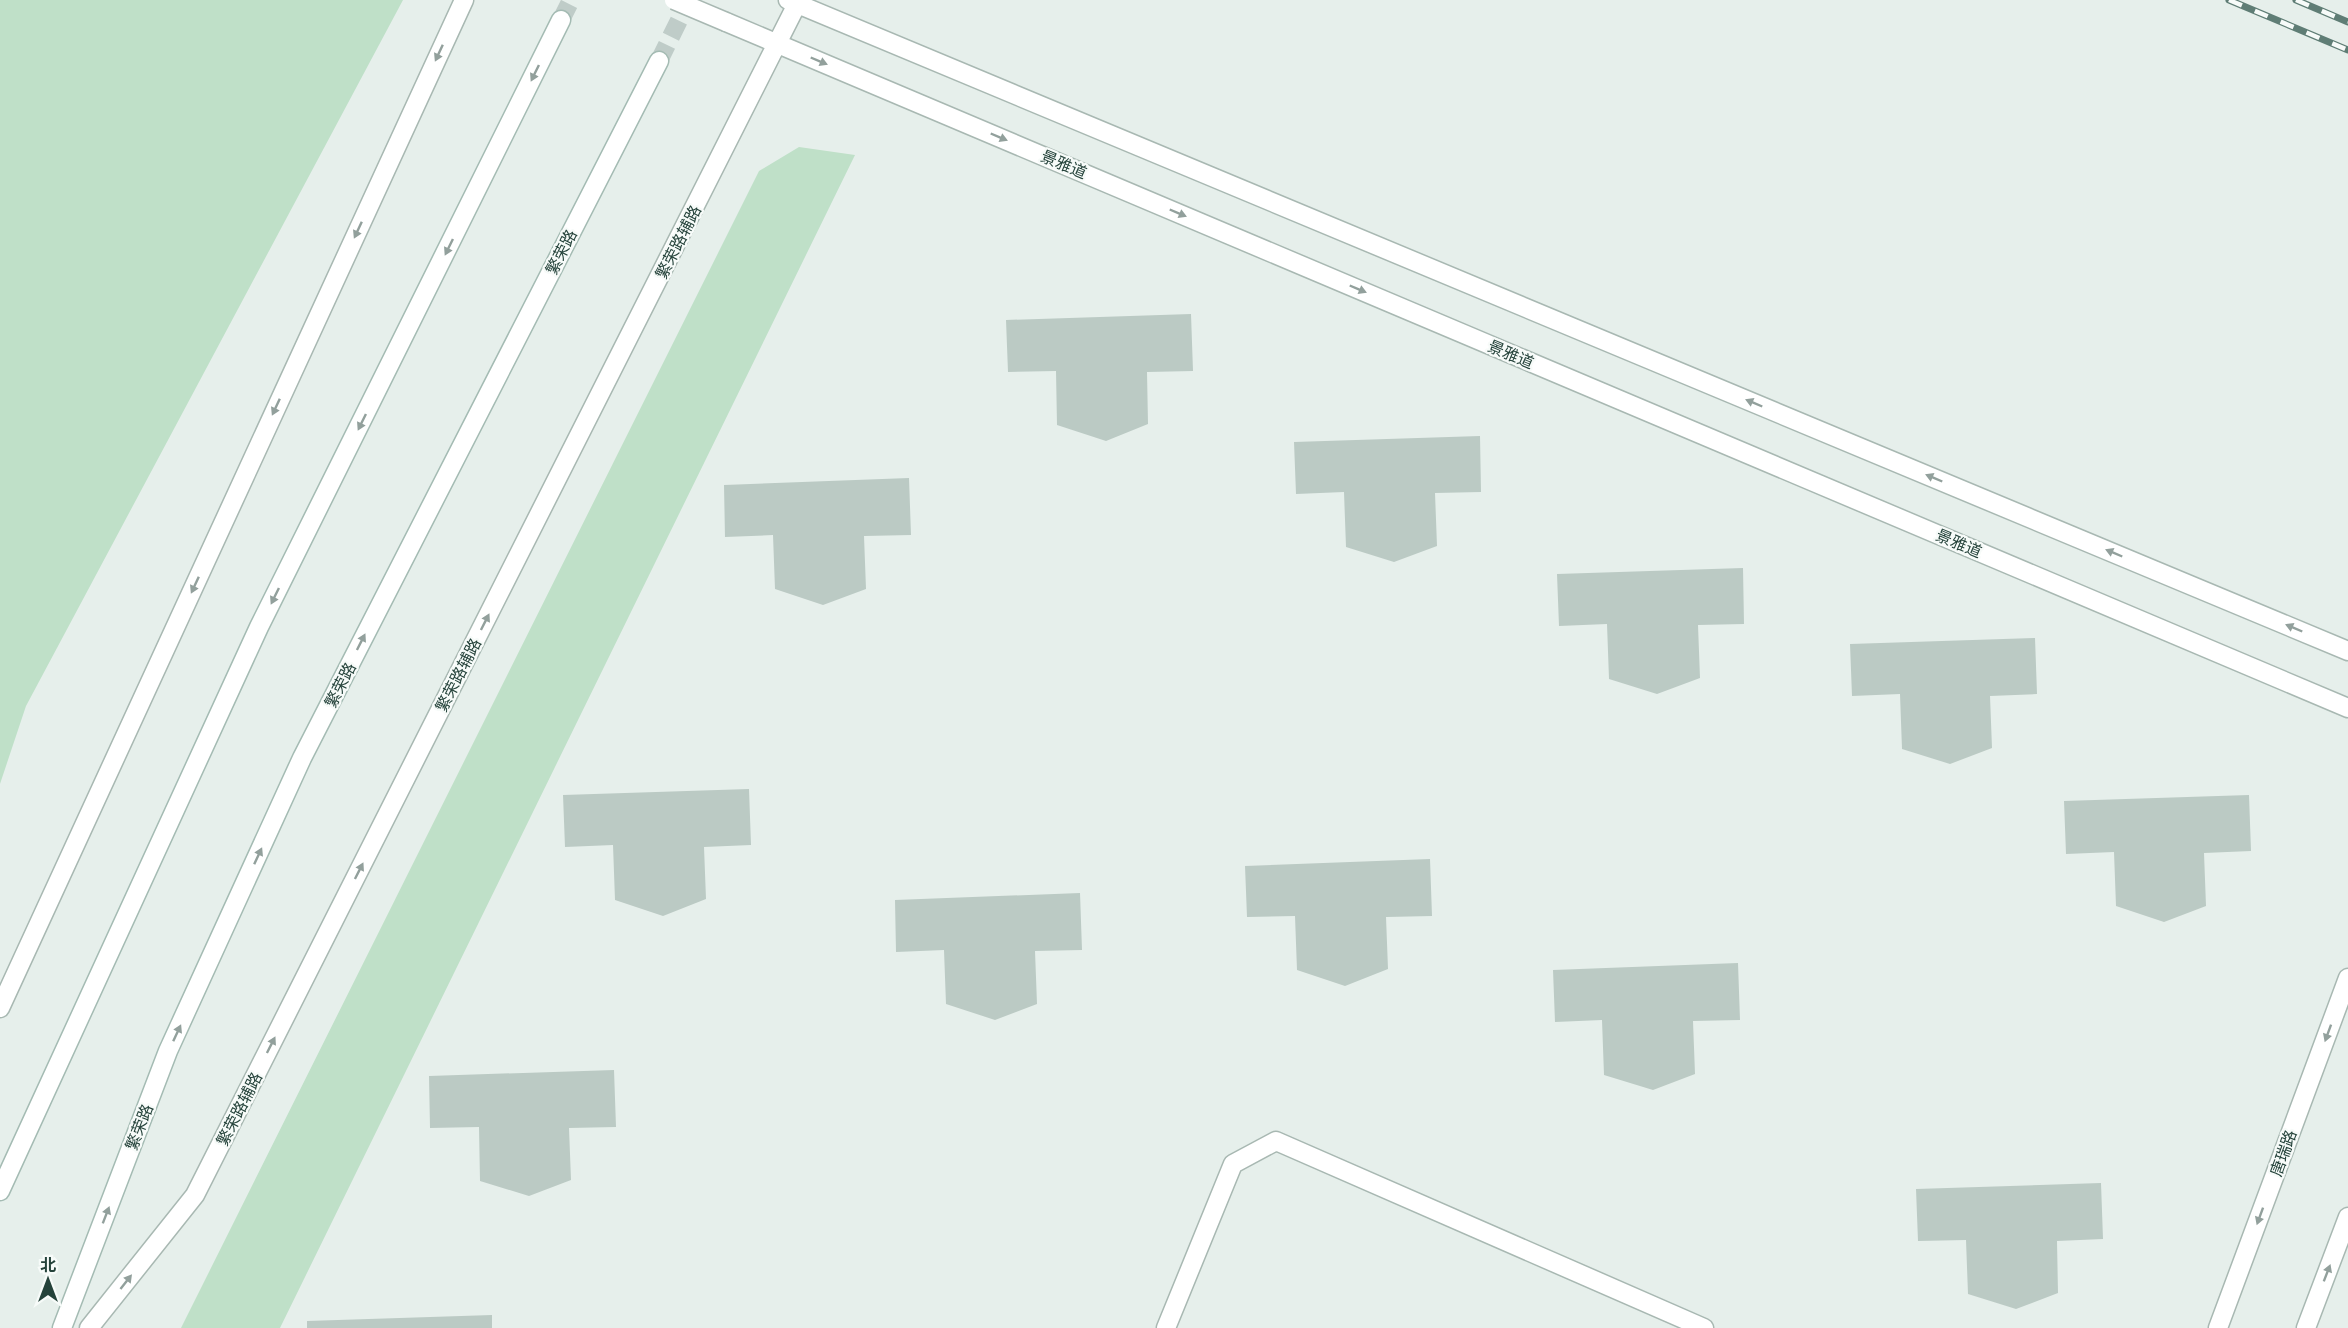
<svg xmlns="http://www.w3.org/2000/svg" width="2348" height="1328" font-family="'Asap Condensed','Noto Sans SC',sans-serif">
	<rect width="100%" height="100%" fill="#e6efeb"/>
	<!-- green -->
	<path fill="#bfe0c8" d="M 0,0 L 403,0 L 26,706 L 0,784 Z
		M 799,147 L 855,155 L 280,1328 L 181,1328 L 759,171 Z"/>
	<!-- building -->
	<path fill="#bbcac4" d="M 1191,314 L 1193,371 L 1147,372 L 1148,424 L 1106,441 L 1057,425 L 1056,371 L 1008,372 L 1006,320 Z
		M 1480,436 L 1481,492 L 1435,493 L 1437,546 L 1394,562 L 1346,547 L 1344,492 L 1296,494 L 1294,442 Z
		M 909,478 L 911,535 L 864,536 L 866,589 L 823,605 L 775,589 L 773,535 L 725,537 L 724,485 Z
		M 1743,568 L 1744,624 L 1698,625 L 1700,678 L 1657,694 L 1609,679 L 1607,624 L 1559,626 L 1557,574 Z
		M 2035,638 L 2037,694 L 1990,696 L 1992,748 L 1950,764 L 1902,749 L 1900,694 L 1852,696 L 1850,644 Z
		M 749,789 L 751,845 L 704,847 L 706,899 L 663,916 L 615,900 L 613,845 L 565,847 L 563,795 Z
		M 2249,795 L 2251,851 L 2204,853 L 2206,906 L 2164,922 L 2116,906 L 2114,852 L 2066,854 L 2064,801 Z
		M 1430,859 L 1432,916 L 1386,917 L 1388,969 L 1345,986 L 1297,970 L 1295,916 L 1247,917 L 1245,866 Z
		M 1080,893 L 1082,950 L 1035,951 L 1037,1004 L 995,1020 L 946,1004 L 944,950 L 896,952 L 895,900 Z
		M 1738,963 L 1740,1020 L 1693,1021 L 1695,1074 L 1653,1090 L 1604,1075 L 1602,1020 L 1555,1022 L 1553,970 Z
		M 614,1070 L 616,1127 L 569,1128 L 571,1180 L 529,1196 L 480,1181 L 479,1127 L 430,1128 L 429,1076 Z
		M 2101,1183 L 2103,1239 L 2057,1241 L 2058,1293 L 2016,1309 L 1968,1294 L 1966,1240 L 1918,1241 L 1916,1189 Z
		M 492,1315 L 492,1328 L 307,1328 L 307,1321 Z"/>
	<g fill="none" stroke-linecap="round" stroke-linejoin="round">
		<!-- secondary-tunnel -->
		<path stroke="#bfccc8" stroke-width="18" stroke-dasharray="18 9" stroke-linecap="butt" d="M 561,20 L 571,0
			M 659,61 L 689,0"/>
		<defs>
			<path id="minor" d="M 1166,1328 L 1233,1164 L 1276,1141 L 1704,1328"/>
			<path id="tertiary" d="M 788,0 L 2348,651
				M 726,22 L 2348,708
				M 0,1008 L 464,0
				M 89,1328 L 195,1195 L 797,4
				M 2218,1328 L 2348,978
				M 2306,1328 L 2348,1217"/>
			<path id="secondary" d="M 0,1191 L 259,627 L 561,20
				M 62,1328 L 168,1051 L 302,758 L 659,61"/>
		</defs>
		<!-- minor casing -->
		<use href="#minor" stroke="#a8b8b2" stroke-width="21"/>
		<!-- tertiary casing -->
		<use href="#tertiary" stroke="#a8b8b2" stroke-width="21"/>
		<!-- secondary casing -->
		<use href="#secondary" stroke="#a4bbb3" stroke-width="21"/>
		<!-- minor -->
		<use href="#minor" stroke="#fff" stroke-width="18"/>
		<!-- tertiary -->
		<use href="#tertiary" stroke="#fff" stroke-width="18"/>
		<!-- secondary -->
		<use href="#secondary" stroke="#fff" stroke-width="18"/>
		<defs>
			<path id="rail" d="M 2229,0 L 2348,50
				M 2296,0 L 2348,22"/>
		</defs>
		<!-- rail casing -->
		<use href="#rail" stroke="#5f7d75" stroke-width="7"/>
		<!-- rail -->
		<use href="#rail" stroke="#f7fbf9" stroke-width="4.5" stroke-dasharray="14" stroke-linecap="butt"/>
		<defs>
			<path id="tertiary-bridge" d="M 674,0 L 726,22"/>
		</defs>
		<!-- tertiary-bridge casing -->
		<use href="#tertiary-bridge" stroke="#a8b8b2" stroke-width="21" stroke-linecap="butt"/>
		<!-- tertiary-bridge -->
		<use href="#tertiary-bridge" stroke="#fff" stroke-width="18"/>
	</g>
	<!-- one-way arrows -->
	<defs><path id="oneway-solid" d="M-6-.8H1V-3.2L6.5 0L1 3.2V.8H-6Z" transform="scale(1.5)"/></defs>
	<g fill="#92a09c">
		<use href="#oneway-solid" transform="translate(439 53) rotate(115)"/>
		<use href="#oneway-solid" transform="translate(819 61) rotate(23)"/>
		<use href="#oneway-solid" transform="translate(535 73) rotate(116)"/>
		<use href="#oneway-solid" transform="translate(999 137) rotate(23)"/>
		<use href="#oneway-solid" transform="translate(1178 213) rotate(23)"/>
		<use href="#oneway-solid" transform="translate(358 230) rotate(115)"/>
		<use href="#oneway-solid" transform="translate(449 247) rotate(116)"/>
		<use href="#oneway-solid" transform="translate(1358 289) rotate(23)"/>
		<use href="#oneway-solid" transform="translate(1754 403) rotate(-157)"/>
		<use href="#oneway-solid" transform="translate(276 407) rotate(115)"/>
		<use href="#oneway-solid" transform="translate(362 422) rotate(116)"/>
		<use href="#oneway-solid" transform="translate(1934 478) rotate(-157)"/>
		<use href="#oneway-solid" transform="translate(2114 553) rotate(-157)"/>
		<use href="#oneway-solid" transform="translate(195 585) rotate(115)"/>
		<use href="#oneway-solid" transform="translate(275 596) rotate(116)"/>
		<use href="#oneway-solid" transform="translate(485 622) rotate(-63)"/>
		<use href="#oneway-solid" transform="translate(2294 628) rotate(-157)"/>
		<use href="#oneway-solid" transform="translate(361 642) rotate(-63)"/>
		<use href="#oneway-solid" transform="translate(258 856) rotate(-65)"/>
		<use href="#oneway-solid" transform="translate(359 871) rotate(-63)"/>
		<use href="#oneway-solid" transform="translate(177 1033) rotate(-65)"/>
		<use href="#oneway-solid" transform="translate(2328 1033) rotate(110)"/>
		<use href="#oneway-solid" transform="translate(271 1045) rotate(-63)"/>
		<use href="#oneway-solid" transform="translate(106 1215) rotate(-69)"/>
		<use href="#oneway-solid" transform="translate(2260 1216) rotate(110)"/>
		<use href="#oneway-solid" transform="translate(2327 1273) rotate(-69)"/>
		<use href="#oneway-solid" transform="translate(126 1282) rotate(-52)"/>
	</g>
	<g text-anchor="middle" stroke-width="4.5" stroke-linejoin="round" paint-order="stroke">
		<!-- street labels -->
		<g font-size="16" fill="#24423a" stroke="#f7fbf9">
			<text transform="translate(1064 164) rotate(23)" y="6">景雅道</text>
			<text transform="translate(678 242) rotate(-63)" y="6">繁荣路辅路</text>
			<text transform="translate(561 252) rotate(-63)" y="6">繁荣路</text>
			<text transform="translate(1511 354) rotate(23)" y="6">景雅道</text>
			<text transform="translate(1959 543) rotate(23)" y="6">景雅道</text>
			<text transform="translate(458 675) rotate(-63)" y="6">繁荣路辅路</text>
			<text transform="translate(340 685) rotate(-63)" y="6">繁荣路</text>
			<text transform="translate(239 1109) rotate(-63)" y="6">繁荣路辅路</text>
			<text transform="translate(139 1127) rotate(-69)" y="6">繁荣路</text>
			<text transform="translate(2283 1153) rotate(-70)" y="6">唐瑞路</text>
		</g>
	</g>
	<!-- north arrow -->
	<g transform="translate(48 1280)" stroke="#f7fbf9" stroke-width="4.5" paint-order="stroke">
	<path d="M0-4.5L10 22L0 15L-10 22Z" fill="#24423a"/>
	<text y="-9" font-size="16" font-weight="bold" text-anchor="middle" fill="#24423a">北</text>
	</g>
</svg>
